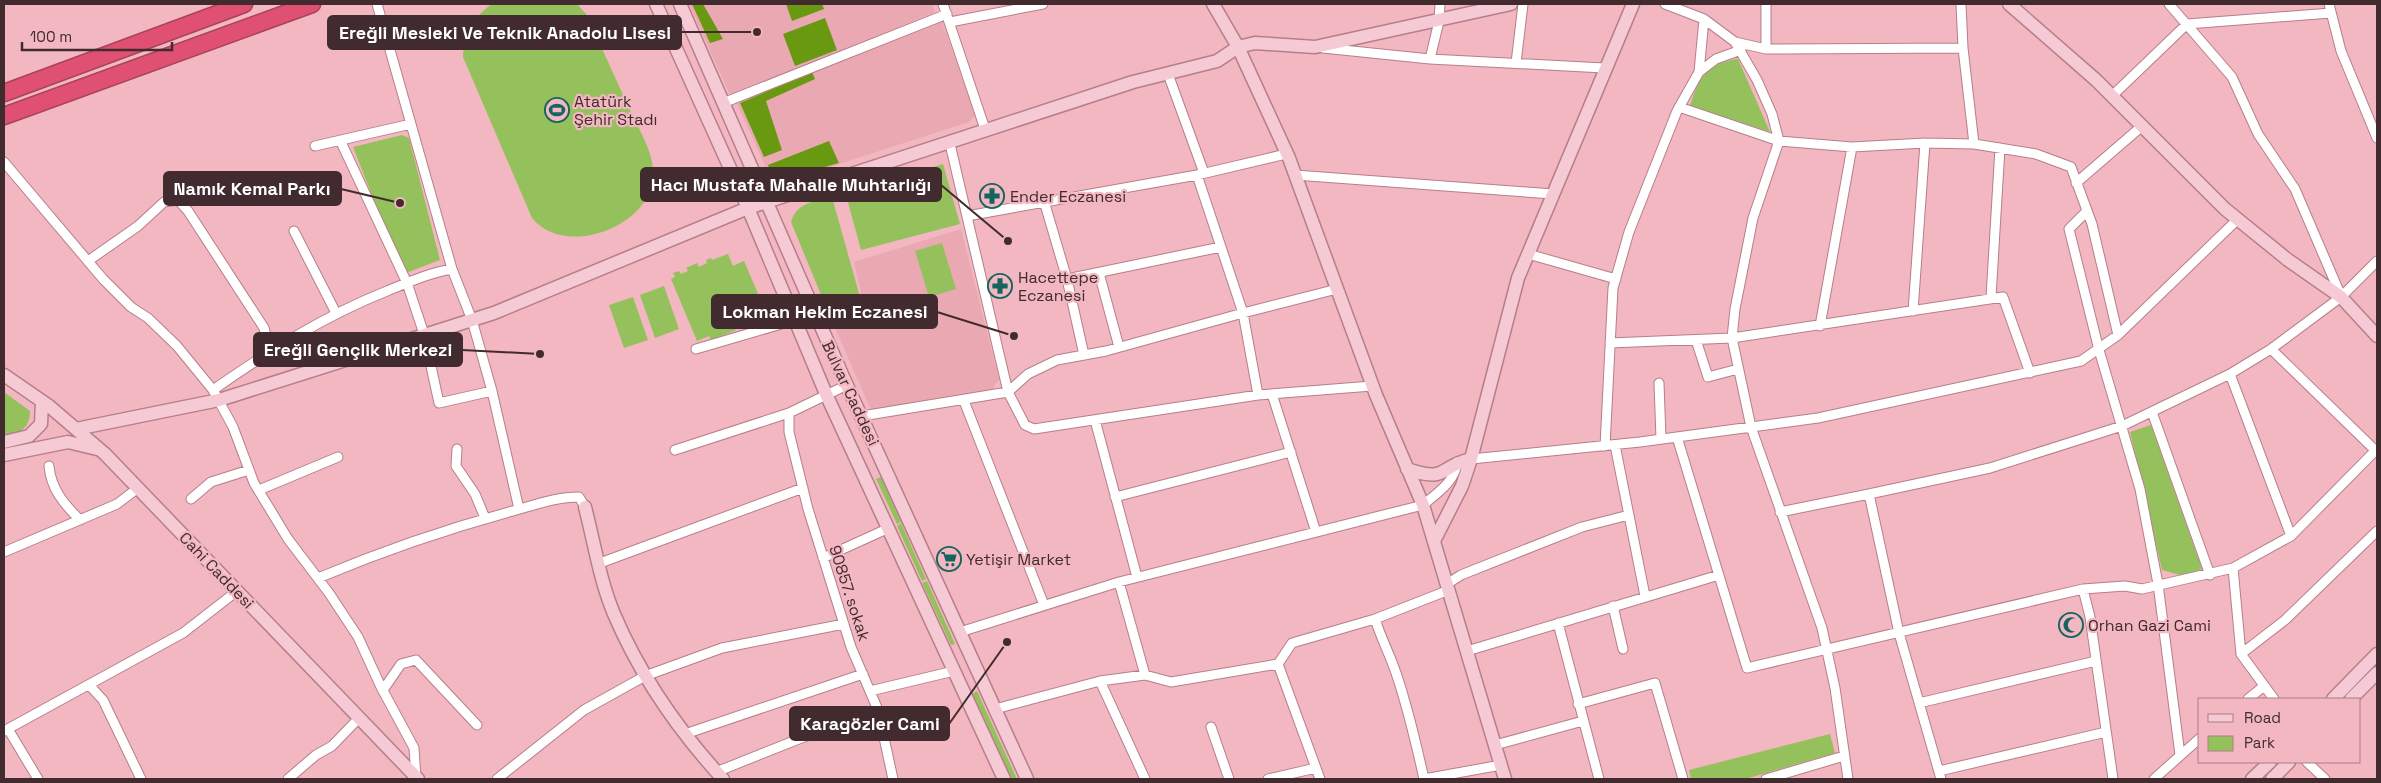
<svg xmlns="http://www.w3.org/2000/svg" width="2381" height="783" font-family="'Space Grotesk',sans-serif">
	<rect width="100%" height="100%" fill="#f2b7c0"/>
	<!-- built -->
	<path fill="#eaa8b2" d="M 689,4 L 932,4 L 935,12 L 731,97 Z
		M 941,19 L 975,115 L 969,122 L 774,185 L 736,102 Z
		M 961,229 L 999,379 L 991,391 L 871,410 L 829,314 L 863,301 L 854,262 Z"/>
	<!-- green -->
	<path fill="#95c15d" d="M 492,4 L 577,4 L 586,14 C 601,46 615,77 629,108 C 638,128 655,154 653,176 C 652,208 618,230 591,235 C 569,239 547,236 532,218 L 463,57 C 464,34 473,17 492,4 Z
		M 1738,59 L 1770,132 L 1690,106 C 1699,77 1707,63 1738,59 Z
		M 402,135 L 409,138 L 440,260 L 403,274 L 353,147 Z
		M 943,164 L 960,224 L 861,250 L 846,195 Z
		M 832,197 L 860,297 L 826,307 L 791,222 C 797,202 814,202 832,197 Z
		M 942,243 L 956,289 L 929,297 L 915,251 Z
		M 728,254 L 733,266 L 744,261 L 759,296 L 738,305 L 744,319 L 733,323 L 736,330 L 711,340 L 709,336 L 697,341 L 671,279 L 675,277 L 673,273 L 679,271 L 681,274 L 688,271 L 686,268 L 697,263 L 699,267 L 707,263 L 706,260 L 711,258 L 712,260 Z
		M 664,286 L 679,329 L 655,338 L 640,295 Z
		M 633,297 L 648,340 L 624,348 L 609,305 Z
		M 4,392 L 30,411 C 30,429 19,433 4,436 Z
		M 2151,425 L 2202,569 L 2184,576 L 2162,570 L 2130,432 Z
		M 881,477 L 901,522 L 897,524 L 876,479 Z
		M 901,523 L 926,579 L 922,581 L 897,526 Z
		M 927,581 L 955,644 L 951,645 L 922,583 Z
		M 977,691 L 1017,779 L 1012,779 L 972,694 Z
		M 1830,734 L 1835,753 L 1745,779 L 1691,779 L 1689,770 Z"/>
	<!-- forest -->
	<path fill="#699911" d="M 692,4 L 703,4 L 723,39 L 710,43 Z
		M 786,4 L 822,4 L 824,9 L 792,21 Z
		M 825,18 L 837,50 L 795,66 L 783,34 Z
		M 812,72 L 815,79 L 766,101 L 782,150 L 764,157 L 740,103 Z
		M 829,141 L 839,163 L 775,181 L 768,165 Z"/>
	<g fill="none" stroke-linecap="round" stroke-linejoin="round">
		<defs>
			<path id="street" d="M 377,4 L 452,269
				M 943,4 L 985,129
				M 1665,4 L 1704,19 L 1735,42 L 1757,80 L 1772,114 L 1779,141 L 1753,218 L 1735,309 L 1732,338 L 1751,427 L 1822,628 L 1835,688 L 1848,779
				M 1766,4 L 1766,49
				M 1961,4 L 1963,48 L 1974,144
				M 2169,4 L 2232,77 L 2258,134 L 2295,189 L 2341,296
				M 2329,4 L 2341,51 L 2377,138
				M 950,22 L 1043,4
				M 1735,42 L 1766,49 L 1963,48
				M 1323,48 L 1430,59 L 1604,68
				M 1430,59 L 1439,21 L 1440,4
				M 1516,63 L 1523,4
				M 1699,72 L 1704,19
				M 1168,74 L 1204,173
				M 2112,96 L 2187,24 L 2331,13
				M 723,103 L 947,14
				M 1679,107 L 1779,141 L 1852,147 L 1925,143 L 1974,144 L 2036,154 L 2071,167 L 2092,224 L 2118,335
				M 950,144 L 1008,392 L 1028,374 L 1057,360 L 1106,351 L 1243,313 L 1337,289
				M 315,146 L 411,124
				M 4,162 L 103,279 L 131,307 L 148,318 L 177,346 L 213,390 L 233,427 L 254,483 L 288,539 L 329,593 L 358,637 L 381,687 L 414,748 L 416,778
				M 1197,175 L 1243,313 L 1258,395
				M 1295,175 L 1553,194
				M 2076,183 L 2142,126
				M 1044,201 L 1067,279 L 1084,355
				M 2087,211 L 2069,229 L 2099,350 L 2140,489 L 2158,584 L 2180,755
				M 967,216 L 1197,175 L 1286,154
				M 294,231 L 336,313
				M 1528,254 L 1616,279
				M 88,261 L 138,226 L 164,202 L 178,200 L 188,211 L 264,328 L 270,350
				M 1099,273 L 1119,347
				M 1067,279 L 1221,247
				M 1991,297 L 2000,148
				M 1913,311 L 1925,143
				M 1820,326 L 1852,147
				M 1696,340 L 1708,377 L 1738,369
				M 1610,343 L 1732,338 L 2003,297 L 2030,373
				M 696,349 L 795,320
				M 2271,349 L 2377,452
				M 2230,374 L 2291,536
				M 1659,383 L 1661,439
				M 213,390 C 269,351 324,316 387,291 C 409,282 429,273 452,269 L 472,320 L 492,391 L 439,403 L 424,334 L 407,283 L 341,142
				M 492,391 L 519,509
				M 1272,394 L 1316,532
				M 964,401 L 1044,605
				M 2152,412 L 2210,575
				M 789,413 L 789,432 L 808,509 L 851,647 L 878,710 L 893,779
				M 862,416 L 1008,392 L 1025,425 L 1034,429 L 1258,395 L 1372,386
				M 1095,420 L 1137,577
				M 1677,437 L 1747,668 L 2083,589 L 2125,586 L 2142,589 L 2233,568 L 2291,536 L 2376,450
				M 1615,445 L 1645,596
				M 1605,446 L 1613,288 L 1629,232 L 1677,111 L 1699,72 L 1716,59 L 1741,50
				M 457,449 L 456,466 L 475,494 L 485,518
				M 675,450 L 789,413 L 847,385
				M 1471,459 L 1640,442 L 1818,418 L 2081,361 L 2118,335 L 2238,219
				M 49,466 C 51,489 64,504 80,520
				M 259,490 L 338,457
				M 1869,494 L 1990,468 L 2122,426 L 2230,374 L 2271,349 L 2341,297 L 2377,261
				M 1115,497 L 1291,452
				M 191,499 L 211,482 L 249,470
				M 1780,512 L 1869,494 L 1899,633 L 1941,779
				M 4,552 L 117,504 L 138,488
				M 823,558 L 889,528
				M 600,563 L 803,488
				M 2233,568 L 2241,654 L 2274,699
				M 318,578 C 380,552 443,530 509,512 C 532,506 555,497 579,497 L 585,507
				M 1119,582 L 1145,675
				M 1447,584 L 1461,575 L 1582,527 L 1629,515
				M 2083,589 L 2090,617 L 2113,779
				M 1613,606 L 1623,649
				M 1375,619 C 1381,638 1390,655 1396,673 C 1408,708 1416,743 1424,779 L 1501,765
				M 1558,623 L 1599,779
				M 960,632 L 1119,582 L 1423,505 C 1436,494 1456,481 1457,462
				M 1467,651 L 1719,575
				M 2241,654 L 2285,620 L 2377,531
				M 1278,664 L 1320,779
				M 1100,681 L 1145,779
				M 89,685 L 103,700 L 141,779
				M 383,690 L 401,664 L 416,660 L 477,725
				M 870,691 L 954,671
				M 2248,699 L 2264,686
				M 1919,703 L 2096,661
				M 1578,704 L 1655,683 L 1683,779
				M 995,709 L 1100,681 L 1145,675 L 1171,682 L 1278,664 L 1292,643 L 1375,619 L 1449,590
				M 1211,727 L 1229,779
				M 8,729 L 38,779
				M 4,731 L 183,633 L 237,591
				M 685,734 L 863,674
				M 1495,745 L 1583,721
				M 2307,762 L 2325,779
				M 1939,771 L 2106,732
				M 716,772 L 804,737 L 878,710
				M 288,779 L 316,755 L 332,746 L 359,718
				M 497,779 L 584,710 L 645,676 L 722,648 L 844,624
				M 1268,779 L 1316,768
				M 1766,779 L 1844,756
				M 2154,779 L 2200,738"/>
			<path id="secondary" d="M 656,4 L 748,208 L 826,394 L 1004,779
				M 680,4 L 844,379 L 1027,779
				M 1213,4 L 1238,47 L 1289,158 L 1376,395 L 1423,505 L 1505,779
				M 2009,4 L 2096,80 L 2225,209 L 2288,260 L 2341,297 L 2377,336
				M 4,375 L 49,406 L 105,454 L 418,779
				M 76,429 L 219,400 L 494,313 L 748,208 L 1133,82 L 1217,61 L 1238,47 L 1255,43 L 1315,47 L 1511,4
				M 4,442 L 29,436 L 41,424 L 42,401
				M 4,455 L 68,442 L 97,449
				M 1407,469 C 1449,483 1437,467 1471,459
				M 585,507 C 594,542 600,581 614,614 C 640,675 678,730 723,779
				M 1434,541 L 1462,486 L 1471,459 L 1518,278 L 1633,4
				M 2333,699 L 2377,654
				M 2351,699 L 2377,673
				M 2252,779 L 2270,762
				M 2272,779 L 2289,762"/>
			<path id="highway" d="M 4,93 L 244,4
				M 4,116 L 312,4"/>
		</defs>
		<!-- street casing -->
		<use href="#street" stroke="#b67f88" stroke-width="11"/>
		<!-- secondary casing -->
		<use href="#secondary" stroke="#b67f88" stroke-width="15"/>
		<!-- highway casing -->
		<use href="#highway" stroke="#a8435b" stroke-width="19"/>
		<!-- street -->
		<use href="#street" stroke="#fff" stroke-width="9"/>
		<!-- secondary -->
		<use href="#secondary" stroke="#f5cad5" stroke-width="12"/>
		<!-- highway -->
		<use href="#highway" stroke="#df5073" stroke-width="16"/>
	</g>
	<!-- icons -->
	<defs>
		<symbol id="stadium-ring" viewBox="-11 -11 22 22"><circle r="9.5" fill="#f2b7c0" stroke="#16645f" stroke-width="1.5"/><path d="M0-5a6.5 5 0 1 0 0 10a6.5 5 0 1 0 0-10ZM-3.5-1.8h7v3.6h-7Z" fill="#16645f"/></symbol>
		<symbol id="pharmacy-ring" viewBox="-11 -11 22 22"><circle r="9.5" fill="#f2b7c0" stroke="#16645f" stroke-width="1.5"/><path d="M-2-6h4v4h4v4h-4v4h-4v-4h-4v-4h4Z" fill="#16645f"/></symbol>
		<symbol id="supermarket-ring" viewBox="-11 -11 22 22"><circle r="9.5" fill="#f2b7c0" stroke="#16645f" stroke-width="1.5"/><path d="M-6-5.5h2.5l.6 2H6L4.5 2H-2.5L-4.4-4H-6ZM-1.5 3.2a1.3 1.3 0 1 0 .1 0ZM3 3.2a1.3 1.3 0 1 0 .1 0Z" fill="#16645f"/></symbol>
		<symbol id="mosque-ring" viewBox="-11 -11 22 22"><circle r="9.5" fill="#f2b7c0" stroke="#16645f" stroke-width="1.5"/><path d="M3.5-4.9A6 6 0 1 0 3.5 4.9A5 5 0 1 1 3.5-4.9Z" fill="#16645f"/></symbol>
	</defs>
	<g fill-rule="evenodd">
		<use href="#stadium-ring" x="543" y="96" width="28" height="28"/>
		<use href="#pharmacy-ring" x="978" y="182" width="28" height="28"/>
		<use href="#pharmacy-ring" x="986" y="272" width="28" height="28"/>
		<use href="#supermarket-ring" x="935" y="545" width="28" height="28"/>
		<use href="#mosque-ring" x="2057" y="611" width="28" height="28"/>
	</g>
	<g text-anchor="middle" stroke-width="4.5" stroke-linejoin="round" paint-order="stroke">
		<!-- poi labels -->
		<g font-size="16" fill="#412b2e" stroke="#f2b7c0" text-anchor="start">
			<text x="574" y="107">Atatürk<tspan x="574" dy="18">Şehir Stadı</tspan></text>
			<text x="1010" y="202">Ender Eczanesi</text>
			<text x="1018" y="283">Hacettepe<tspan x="1018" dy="18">Eczanesi</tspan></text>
			<text x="966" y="565">Yetişir Market</text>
			<text x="2088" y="631">Orhan Gazi Cami</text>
		</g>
		<!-- street labels -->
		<g font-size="16" fill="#412b2e" stroke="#f2b7c0">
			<text transform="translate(851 393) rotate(65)" y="6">Bulvar Caddesi</text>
			<text transform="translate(217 570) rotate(46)" y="6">Cahi Caddesi</text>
			<text transform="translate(850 593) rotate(72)" y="6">90857. sokak</text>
		</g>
	</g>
	<!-- callouts -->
	<path fill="none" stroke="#412b2e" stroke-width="2" d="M757 32L681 32M1008 241L941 185M400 203L341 189M1014 336L937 312M540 354L462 350M1007 642L949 724"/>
	<g fill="#412b2e" stroke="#f2b7c0" stroke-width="2">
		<circle cx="757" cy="32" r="5"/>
		<circle cx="1008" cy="241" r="5"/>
		<circle cx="400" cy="203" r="5"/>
		<circle cx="1014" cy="336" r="5"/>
		<circle cx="540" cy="354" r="5"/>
		<circle cx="1007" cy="642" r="5"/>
	</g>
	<g fill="#412b2e" stroke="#412b2e" stroke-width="2">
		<rect x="328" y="16" width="353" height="33" rx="5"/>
		<rect x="641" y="168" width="300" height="33" rx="5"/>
		<rect x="164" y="172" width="177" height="33" rx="5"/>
		<rect x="712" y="295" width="225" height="33" rx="5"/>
		<rect x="254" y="333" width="208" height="33" rx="5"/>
		<rect x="790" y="707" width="159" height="33" rx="5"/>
	</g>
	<g font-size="18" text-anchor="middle" font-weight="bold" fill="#fff">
		<text x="505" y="39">Ereğli Mesleki Ve Teknik Anadolu Lisesi</text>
		<text x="791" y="191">Hacı Mustafa Mahalle Muhtarlığı</text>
		<text x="252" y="195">Namık Kemal Parkı</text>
		<text x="825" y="318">Lokman Hekim Eczanesi</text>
		<text x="358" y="356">Ereğli Gençlik Merkezi</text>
		<text x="870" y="730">Karagözler Cami</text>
	</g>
	<!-- border -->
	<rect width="2381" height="783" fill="none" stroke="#412b2e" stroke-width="10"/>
	<!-- legend -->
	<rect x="2198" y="698" width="162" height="65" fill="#f2b7c0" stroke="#ab7f86"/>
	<rect x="2208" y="714" width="25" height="8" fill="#f5cad5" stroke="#ab7f86"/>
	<text x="2244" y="723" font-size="15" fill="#412b2e">Road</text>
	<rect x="2208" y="736" width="25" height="15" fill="#95c15d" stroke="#ab7f86"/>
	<text x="2244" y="748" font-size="15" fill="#412b2e">Park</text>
	<!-- scale -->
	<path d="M22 42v8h150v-8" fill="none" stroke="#412b2e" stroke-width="2.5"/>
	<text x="30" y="42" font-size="15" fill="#412b2e" stroke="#f2b7c0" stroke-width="4" paint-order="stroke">100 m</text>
</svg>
